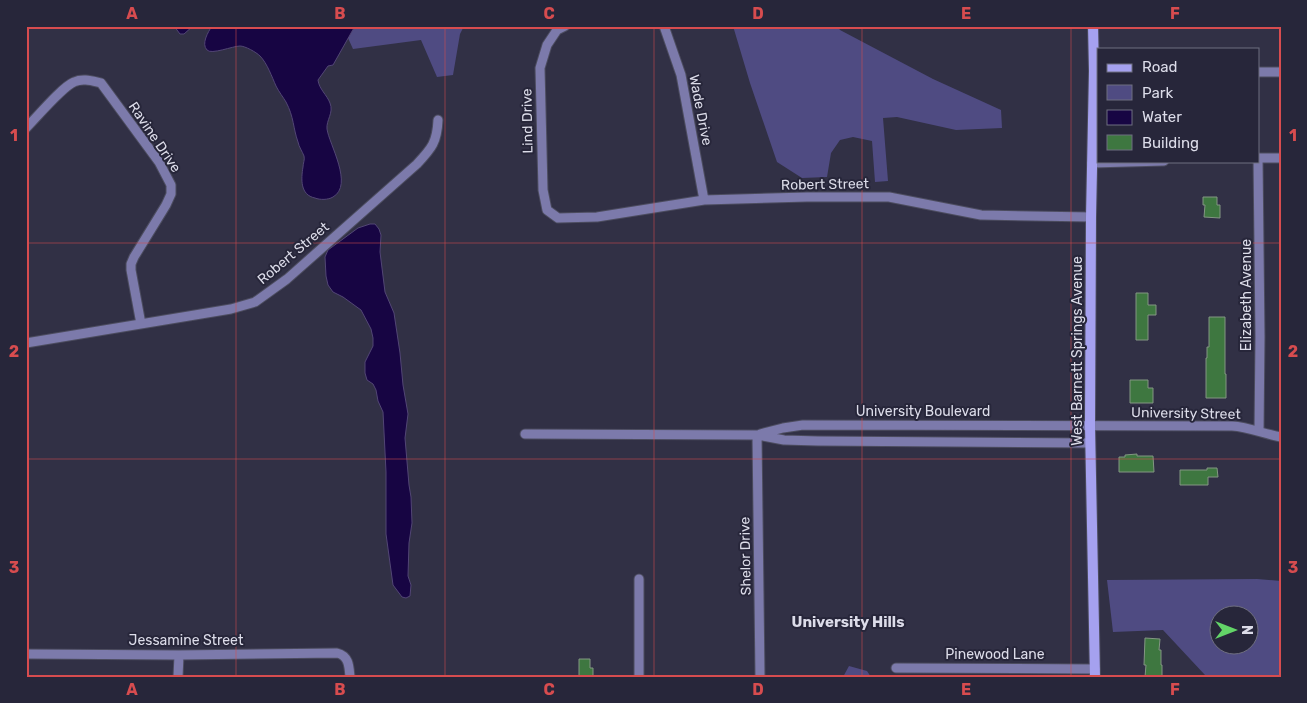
<svg xmlns="http://www.w3.org/2000/svg" width="1307" height="703" font-family="Rubik,sans-serif">
	<rect width="100%" height="100%" fill="#313045"/>
	<!-- green -->
	<path fill="#4f4b82" fill-rule="evenodd" d="M 355,26 L 464,26 L 460,34 L 453,75 L 437,77 L 421,40 L 353,49 L 348,38 Z
		M 733,26 L 837,26 L 840,30 L 933,79 L 1001,110 L 1002,128 L 956,130 L 897,117 L 883,118 L 888,181 L 875,182 L 872,141 L 853,137 L 840,140 L 831,153 L 827,177 L 802,178 L 777,162 L 750,83 Z
		M 1257,579 L 1281,581 L 1281,677 L 1204,677 L 1205,675 L 1163,630 L 1113,632 L 1107,580 ZM 1220,616 L 1250,616 L 1250,646 L 1220,646 Z
		M 849,666 L 867,671 L 871,677 L 843,677 Z"/>
	<!-- water -->
	<path fill="#170543" stroke="#524675" d="M 174,26 L 193,26 L 184,34 L 180,34 Z
		M 212,26 L 355,26 L 333,65 L 328,66 L 318,80 C 319,89 327,95 330,103 C 334,113 326,120 327,129 C 329,144 354,185 333,197 C 328,200 320,200 315,198 C 300,195 301,179 303,167 C 303,163 305,160 304,156 C 302,151 299,147 298,142 C 293,128 294,117 286,102 C 283,97 279,92 276,86 C 272,77 267,63 260,56 C 256,52 245,46 240,46 C 233,46 211,55 207,50 C 201,44 208,32 212,26 Z
		M 370,224 L 375,224 L 379,229 L 381,235 L 380,252 L 385,292 L 394,313 L 400,353 L 403,385 L 408,414 L 405,438 L 409,485 L 411,497 L 412,523 L 409,543 L 408,576 L 411,585 L 410,596 L 406,598 L 402,597 L 393,585 L 386,534 L 386,472 L 383,412 L 378,401 L 376,390 L 373,384 L 367,380 L 365,373 L 365,362 L 373,346 L 373,338 L 371,329 L 361,310 L 343,297 L 333,292 L 328,285 L 326,276 L 325,257 L 328,250 L 358,228 Z"/>
	<!-- building -->
	<path fill="#3e7740" stroke="#839683" d="M 1203,197 L 1217,197 L 1217,205 L 1220,205 L 1220,218 L 1204,217 L 1205,205 L 1203,205 Z
		M 1136,293 L 1148,293 L 1148,305 L 1156,305 L 1156,315 L 1148,315 L 1148,340 L 1136,340 Z
		M 1209,317 L 1225,317 L 1225,374 L 1226,374 L 1226,398 L 1206,398 L 1206,358 L 1207,358 L 1207,347 L 1209,347 Z
		M 1130,380 L 1148,380 L 1148,388 L 1153,388 L 1153,403 L 1130,403 Z
		M 1137,454 L 1137,456 L 1153,456 L 1154,472 L 1119,472 L 1119,457 L 1125,457 L 1125,455 Z
		M 1207,468 L 1217,468 L 1218,477 L 1208,477 L 1208,485 L 1180,485 L 1180,470 L 1207,470 Z
		M 1145,638 L 1160,639 L 1159,650 L 1161,650 L 1161,665 L 1162,665 L 1162,677 L 1145,677 L 1146,665 L 1144,665 Z
		M 579,659 L 590,659 L 590,668 L 593,668 L 593,677 L 579,677 Z"/>
	<g fill="none" stroke-linecap="round" stroke-linejoin="round">
		<defs>
			<path id="street" d="M 565,26 L 557,30 L 547,45 L 540,68 L 543,190 L 547,210 L 558,218 L 597,217 L 704,200 L 807,197 L 889,197 L 981,215 L 1091,217
				M 664,26 L 681,75 L 704,200
				M 1258,72 L 1281,72
				M 26,128 C 37,117 62,87 74,82 C 83,78 92,81 101,83 L 159,162 L 171,185 L 171,194 L 166,205 L 134,257 L 131,264 L 131,270 L 141,324
				M 1258,158 L 1260,337 L 1259,431
				M 1258,158 L 1281,158
				M 1092,163 L 1164,161
				M 26,343 L 231,309 L 255,302 L 287,279 L 417,164 C 432,148 437,142 438,120
				M 525,434 L 757,435 L 784,440 L 818,441 L 1090,443
				M 760,434 L 783,428 L 803,425 L 1232,426 C 1249,427 1264,434 1281,437
				M 757,435 L 760,677
				M 639,579 L 639,677
				M 26,654 L 179,655 L 337,653 C 349,656 349,666 350,677
				M 896,668 L 1095,669
				M 178,677 L 179,655"/>
			<path id="secondary" d="M 1093,26 L 1094,71 L 1091,217 L 1090,426 L 1095,677"/>
		</defs>
		<!-- street casing -->
		<use href="#street" stroke="#4c4c5f" stroke-width="11"/>
		<!-- secondary casing -->
		<use href="#secondary" stroke="#4c4c5f" stroke-width="12"/>
		<!-- street -->
		<use href="#street" stroke="#7c7aab" stroke-width="9"/>
		<!-- secondary -->
		<use href="#secondary" stroke="#a5a1ef" stroke-width="10"/>
	</g>
	<!-- grid -->
	<path fill="none" stroke="#d74c4f" stroke-width="1" stroke-opacity="0.55" d="M 236,26 L 236,677M 445,26 L 445,677M 654,26 L 654,677M 862,26 L 862,677M 1071,26 L 1071,677M 26,243 L 1281,243M 26,459 L 1281,459"/>
	<g text-anchor="middle" stroke-width="4" stroke-linejoin="round" paint-order="stroke">
		<!-- street labels -->
		<g font-size="14" fill="#dcdce9" stroke="#27263a">
			<text transform="translate(701 110) rotate(79)" y="5">Wade Drive</text>
			<text transform="translate(527 121) rotate(-91)" y="5">Lind Drive</text>
			<text transform="translate(155 137) rotate(56)" y="5">Ravine Drive</text>
			<text transform="translate(825 184) rotate(-1)" y="5">Robert Street</text>
			<text transform="translate(293 253) rotate(-40)" y="5">Robert Street</text>
			<text transform="translate(1246 295) rotate(-90)" y="5">Elizabeth Avenue</text>
			<text transform="translate(1077 351) rotate(-90)" y="5">West Barnett Springs Avenue</text>
			<text x="923" y="416">University Boulevard</text>
			<text transform="translate(1186 413) rotate(1)" y="5">University Street</text>
			<text transform="translate(745 556) rotate(-91)" y="5">Shelor Drive</text>
			<text x="186" y="645">Jessamine Street</text>
			<text x="995" y="659">Pinewood Lane</text>
		</g>
		<!-- neighbourhood labels -->
		<g font-size="15" font-weight="bold" fill="#dcdce9" stroke="#27263a">
			<text x="848" y="627">University Hills</text>
		</g>
	</g>
	<!-- border -->
	<rect width="1307" height="703" fill="none" stroke="#27263a" stroke-width="55"/>
	<!-- legend -->
	<rect x="1097" y="48" width="162" height="115" fill="#27263a" stroke="#6f6f80"/>
	<rect x="1107" y="64" width="25" height="8" fill="#a5a1ef" stroke="#6f6f80"/>
	<text x="1142" y="72" font-size="15" fill="#dcdce9">Road</text>
	<rect x="1107" y="85" width="25" height="15" fill="#4f4b82" stroke="#6f6f80"/>
	<text x="1142" y="98" font-size="15" fill="#dcdce9">Park</text>
	<rect x="1107" y="110" width="25" height="15" fill="#170543" stroke="#6f6f80"/>
	<text x="1142" y="122" font-size="15" fill="#dcdce9">Water</text>
	<rect x="1107" y="135" width="25" height="15" fill="#3e7740" stroke="#6f6f80"/>
	<text x="1142" y="148" font-size="15" fill="#dcdce9">Building</text>
	<!-- north arrow -->
	<g transform="translate(1234 630) rotate(90)"><circle r="24" fill="#27263a" stroke="#6f6f80"/>
	<path d="M0-4L9 19L0 12L-9 19Z" fill="#63d468"/>
	<text y="-8" font-size="14" font-weight="bold" text-anchor="middle" fill="#dcdce9">N</text>
	</g>
	<rect x="28" y="28" width="1252" height="648" fill="none" stroke="#d74c4f" stroke-width="2"/>
	<g font-size="16" text-anchor="middle" font-weight="bold" fill="#d74c4f">
		<text x="132" y="19">A</text>
		<text x="340" y="19">B</text>
		<text x="549" y="19">C</text>
		<text x="758" y="19">D</text>
		<text x="966" y="19">E</text>
		<text x="1175" y="19">F</text>
		<text x="14" y="141">1</text>
		<text x="1293" y="141">1</text>
		<text x="14" y="357">2</text>
		<text x="1293" y="357">2</text>
		<text x="14" y="573">3</text>
		<text x="1293" y="573">3</text>
		<text x="132" y="695">A</text>
		<text x="340" y="695">B</text>
		<text x="549" y="695">C</text>
		<text x="758" y="695">D</text>
		<text x="966" y="695">E</text>
		<text x="1175" y="695">F</text>
	</g>
</svg>
